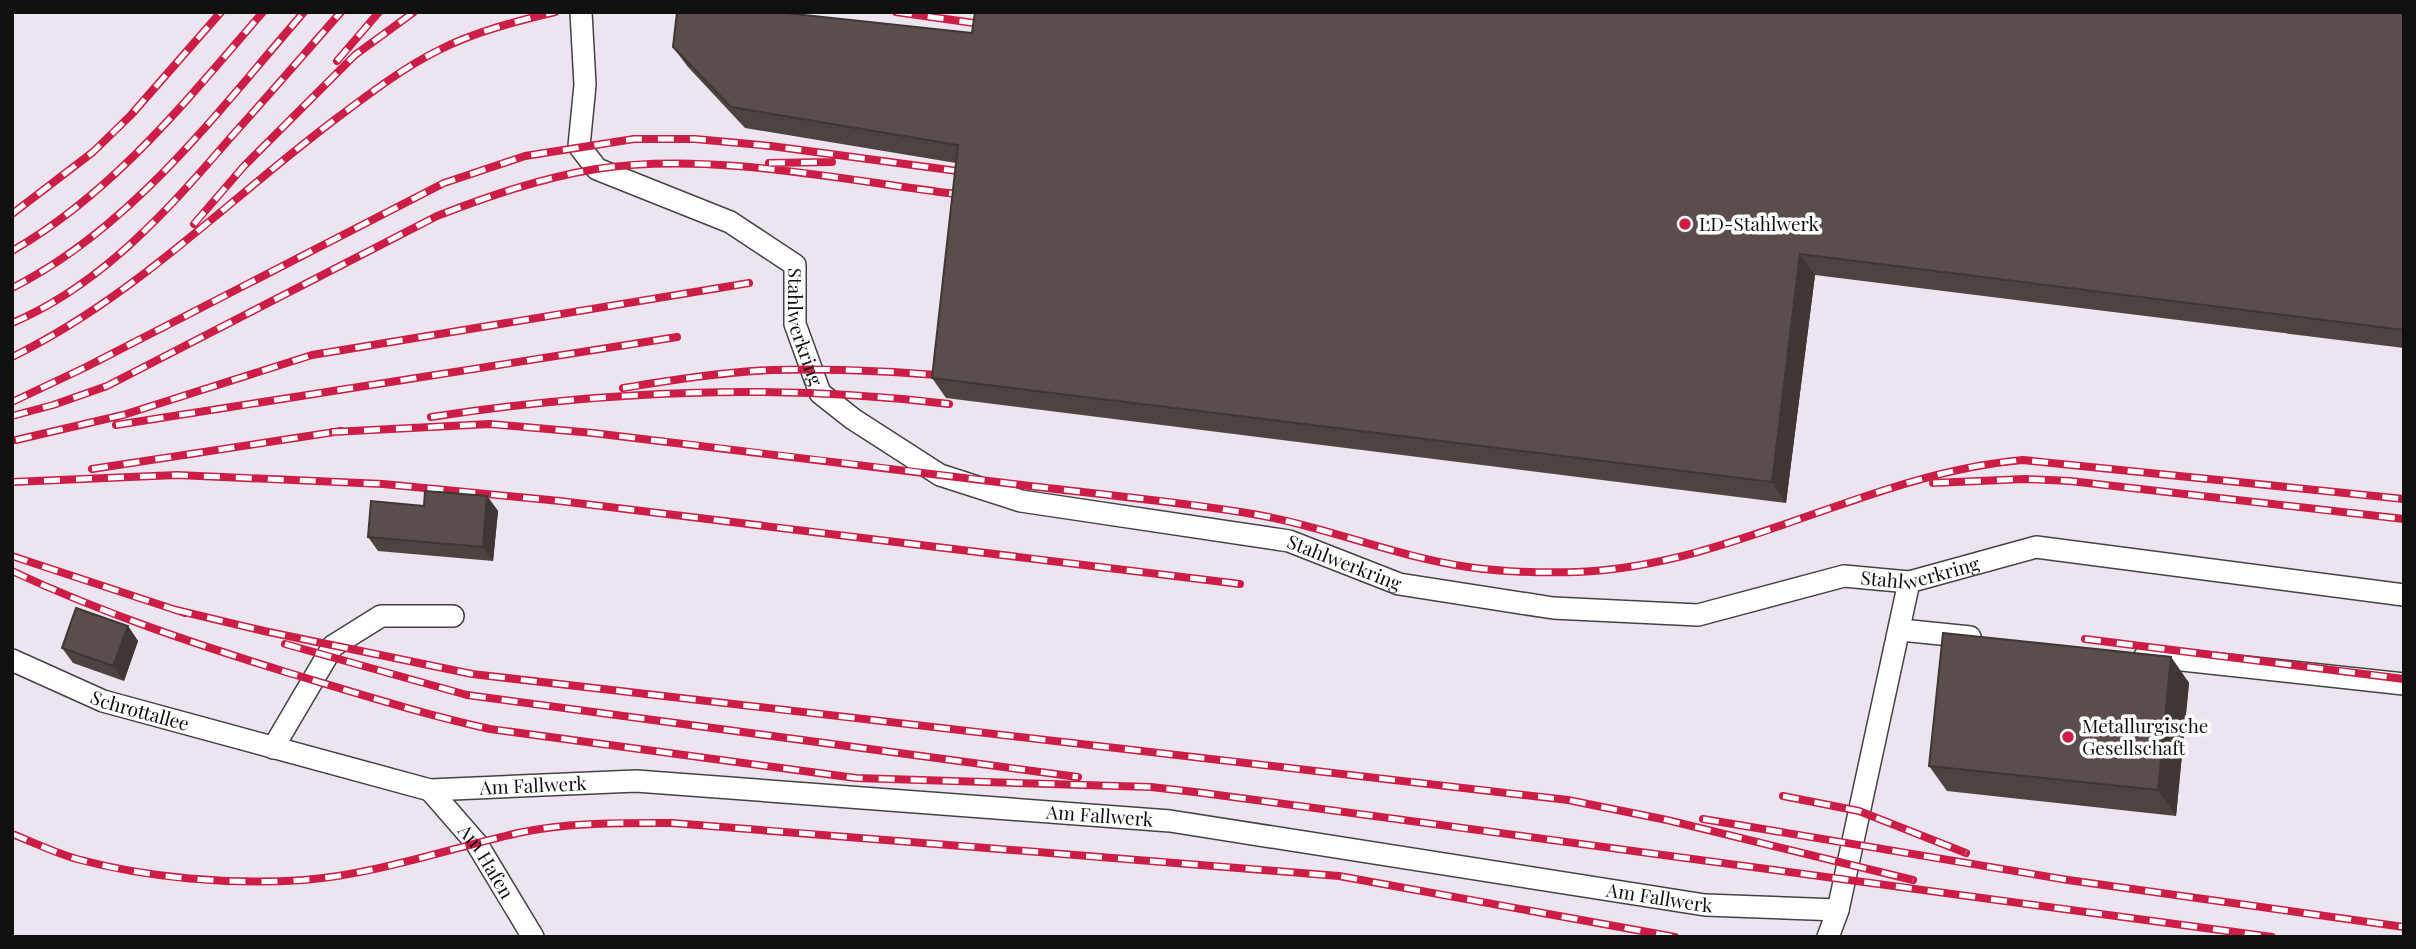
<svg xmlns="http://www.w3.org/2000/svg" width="2416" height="949" font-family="'Playfair Display',serif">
	<rect width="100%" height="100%" fill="#fffaf3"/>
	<!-- industrial -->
	<path fill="#ece4ef" d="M 12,12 L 2404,12 L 2404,937 L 12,937 Z"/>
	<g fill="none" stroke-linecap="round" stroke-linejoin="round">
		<defs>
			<g id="lane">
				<path id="s1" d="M 581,12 L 585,85 L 579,146 L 597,169 L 730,222 L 795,265 L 795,324 L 820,393 L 853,419 L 940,475 L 1021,501 L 1289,541 L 1399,584 L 1553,608 L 1698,615 L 1844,576 L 1909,582 L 2036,547 L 2404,595"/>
				<path d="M 1901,630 L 1970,637"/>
				<path d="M 2145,656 L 2404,684"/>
				<path id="s2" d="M 12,660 L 103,701 L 430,790 L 636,781 L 1170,821 L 1705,905 L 1838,910 L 1909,582"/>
				<path d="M 273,748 L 333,646 L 381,616 L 453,616"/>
				<path id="s3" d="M 430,790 L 477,844 L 533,937"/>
				<path d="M 1828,937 L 1838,910"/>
			</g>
		</defs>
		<!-- lane casing -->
		<use href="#lane" stroke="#434343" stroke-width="24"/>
		<!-- lane -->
		<use href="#lane" stroke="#fff" stroke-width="21"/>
		<defs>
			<path id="rail" d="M 896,12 L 981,24
				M 337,61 L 379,12
				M 769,163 L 832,162
				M 12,214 L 93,152 L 131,115 L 221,12
				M 194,224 L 244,166 L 355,55 L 414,12
				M 12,251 C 114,192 187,100 263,12
				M 12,288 C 133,227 217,112 304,12
				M 12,323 C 102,285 169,209 231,137 C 268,96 304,54 341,12
				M 12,357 C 135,297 229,199 337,118 C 369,94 403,68 439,50 C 474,32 517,21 555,12
				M 623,388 C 672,380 722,372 772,370 C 831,368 890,371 949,376
				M 12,402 L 86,367 L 444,183 L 525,156 L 634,139 L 695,139 L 771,146 L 972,173
				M 12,416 L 53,405 L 107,386 L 437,216 C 489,196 541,178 596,169 C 712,151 847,181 963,195
				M 431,417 C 602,391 778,383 949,404
				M 116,425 L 677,337
				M 332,432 L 490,424 L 593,433 C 736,450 879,467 1022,485 C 1097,494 1173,501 1247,513 C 1322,525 1393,556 1468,567 C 1503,572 1542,573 1577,572 C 1733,566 1869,473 2023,460 L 2404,499
				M 16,440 L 123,415 L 312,355 L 749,283
				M 92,469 L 341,431
				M 12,482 L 177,475 L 383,484 L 560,501 L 1240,584
				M 1933,483 L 2025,479 L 2070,481 L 2404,519
				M 12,556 L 185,613
				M 12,571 C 102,613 195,644 289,673 C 356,693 422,714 490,729 L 856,778 L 1151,787 L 1203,793 L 2272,937
				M 176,610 L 264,631 L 472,674 L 1568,800 L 1667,820 L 1913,880
				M 2085,639 L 2404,679
				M 285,644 L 467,695 L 1078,777
				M 1783,796 L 1859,811 L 1966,853
				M 1703,819 L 2068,880 L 2404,927
				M 12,834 C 33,842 55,853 77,859 C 148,878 231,885 304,880 C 377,874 447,849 518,833 C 567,822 621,823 672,823 L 1339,876 L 1675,937"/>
		</defs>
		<!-- rail casing -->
		<use href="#rail" stroke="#cb1d45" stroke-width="8"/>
		<!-- rail -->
		<use href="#rail" stroke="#fff" stroke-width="5" stroke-dasharray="16" stroke-linecap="butt"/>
	</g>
	<!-- wall -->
	<path fill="#4d4340" d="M 2404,12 L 2404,348 L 1815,275 L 1786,503 L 946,398 L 932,378 L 956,163 L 745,128 L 688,67 L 673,47 L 972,33 Z
		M 487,496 L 498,511 L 493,561 L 378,551 L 368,537 L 424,506 Z
		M 128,626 L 138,641 L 124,681 L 73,663 L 62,648 Z
		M 2171,657 L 2189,683 L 2176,816 L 1947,791 L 1929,766 Z"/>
	<!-- shaded-wall -->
	<path fill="#3e3734" d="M 1800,254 L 1815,275 L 1786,503 L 1772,482 Z
		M 487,496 L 498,511 L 493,561 L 483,547 Z
		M 128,626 L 138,641 L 124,681 L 113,666 Z
		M 2171,657 L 2189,683 L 2176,816 L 2158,790 Z"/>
	<!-- building -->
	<path fill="#594e4b" stroke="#3e3734" stroke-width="2" d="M 677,12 L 776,12 L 972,33 L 975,12 L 2404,12 L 2404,330 L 1800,254 L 1772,482 L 932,378 L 958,145 L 731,107 L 673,47 Z
		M 425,491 L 487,496 L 483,547 L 368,537 L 371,501 L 424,506 Z
		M 76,608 L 128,626 L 113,666 L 62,648 Z
		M 1943,633 L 2171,657 L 2158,790 L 1929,766 Z"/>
	<!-- markers -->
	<g fill="#cb1d45" stroke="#fff" stroke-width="2.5">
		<circle cx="1685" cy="224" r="7"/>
		<circle cx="2068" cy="737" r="7"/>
	</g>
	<g text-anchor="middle" stroke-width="7" stroke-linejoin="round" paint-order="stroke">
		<!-- poi labels -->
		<g font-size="19" fill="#101010" stroke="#fff" text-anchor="start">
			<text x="1699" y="231">LD-Stahlwerk</text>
			<text x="2082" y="733">Metallurgische<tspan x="2082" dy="22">Gesellschaft</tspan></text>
		</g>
		<!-- street labels -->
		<g font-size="19" fill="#101010" stroke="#fff">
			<text dy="7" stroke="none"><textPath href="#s1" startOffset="448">Stahlwerkring</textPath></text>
			<text dy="7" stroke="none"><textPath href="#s1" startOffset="1078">Stahlwerkring</textPath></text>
			<text dy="7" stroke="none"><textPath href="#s1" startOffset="1666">Stahlwerkring</textPath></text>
			<text dy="7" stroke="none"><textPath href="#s2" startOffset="138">Schrottallee</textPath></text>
			<text dy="7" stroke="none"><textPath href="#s2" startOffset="542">Am Fallwerk</textPath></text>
			<text dy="7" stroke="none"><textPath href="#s2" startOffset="1110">Am Fallwerk</textPath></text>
			<text dy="7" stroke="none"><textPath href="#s3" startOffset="91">Am Hafen</textPath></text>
			<text dy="7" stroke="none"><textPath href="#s2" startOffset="1676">Am Fallwerk</textPath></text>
		</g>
	</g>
	<!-- border -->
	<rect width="2416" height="949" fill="none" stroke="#101010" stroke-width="28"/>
</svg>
